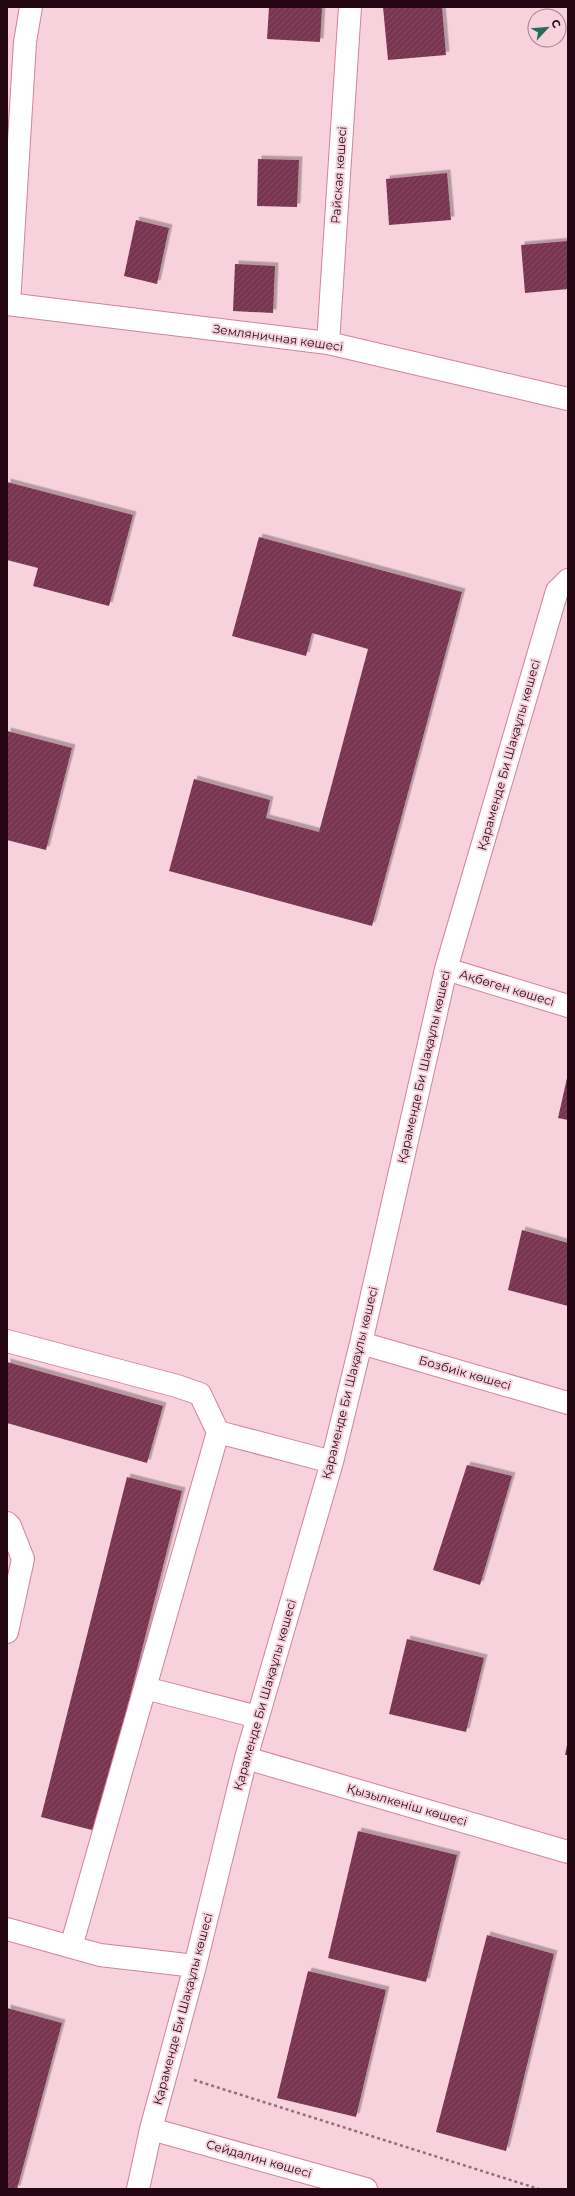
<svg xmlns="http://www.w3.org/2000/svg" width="575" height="2196" font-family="Montserrat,sans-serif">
	<defs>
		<pattern id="building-hatch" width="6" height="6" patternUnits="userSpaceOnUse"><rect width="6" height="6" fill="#79354f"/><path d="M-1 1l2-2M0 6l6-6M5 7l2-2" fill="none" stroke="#874f64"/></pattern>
		<filter id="shadow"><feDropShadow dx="3.5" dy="-3.5" stdDeviation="0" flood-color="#0004"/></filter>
	</defs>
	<rect width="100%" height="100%" fill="#f7d2dd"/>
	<!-- building -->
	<path fill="url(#building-hatch)" filter="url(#shadow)" d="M 269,7 L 322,7 L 320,42 L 267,39 Z
		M 383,7 L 442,7 L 446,55 L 388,60 Z
		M 258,159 L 299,160 L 297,207 L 257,206 Z
		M 447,173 L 451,220 L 389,225 L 386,179 Z
		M 136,220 L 169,228 L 157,284 L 124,276 Z
		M 568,241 L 568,289 L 525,293 L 521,245 Z
		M 235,264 L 275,266 L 273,313 L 233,311 Z
		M 7,482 L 133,515 L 109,606 L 33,586 L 38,568 L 7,560 Z
		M 259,537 L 462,592 L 372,926 L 169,871 L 194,779 L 270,800 L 266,818 L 319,832 L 368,649 L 312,633 L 306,656 L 232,636 Z
		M 7,731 L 72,748 L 46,850 L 7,840 Z
		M 567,1078 L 568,1078 L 568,1120 L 558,1118 Z
		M 522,1230 L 568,1243 L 568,1306 L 508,1290 Z
		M 7,1362 L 163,1406 L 147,1463 L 7,1423 Z
		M 467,1465 L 512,1476 L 480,1585 L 433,1570 Z
		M 127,1477 L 182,1491 L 96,1831 L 41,1817 Z
		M 407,1639 L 484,1658 L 466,1732 L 389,1714 Z
		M 567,1745 L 568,1745 L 568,1755 L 565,1755 Z
		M 358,1831 L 457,1855 L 426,1982 L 328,1958 Z
		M 487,1935 L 554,1954 L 506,2151 L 436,2132 Z
		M 308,1971 L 386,1990 L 356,2117 L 277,2098 Z
		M 7,2008 L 62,2023 L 17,2189 L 7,2189 Z"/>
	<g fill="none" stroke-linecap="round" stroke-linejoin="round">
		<defs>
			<path id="minor" d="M 7,304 L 328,343 L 568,399
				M 9,304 L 25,42 L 31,7
				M 328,343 L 350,7
				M 446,969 L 568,1006
				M 7,1341 L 177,1386 L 200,1394 L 218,1432 L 71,1947
				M 361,1343 L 568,1403
				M 218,1432 L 332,1462
				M 7,1523 L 10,1526 L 23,1559 L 7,1632
				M 145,1688 L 258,1717
				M 246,1758 L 568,1852
				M 7,1929 L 100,1955 L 195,1966
				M 151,2129 L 366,2189
				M 138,2189 L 151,2129 L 195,1966 L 246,1758 L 332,1462 L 361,1343 L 446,969 L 557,591 L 568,580"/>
		</defs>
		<!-- minor casing -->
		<use href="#minor" stroke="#d4819e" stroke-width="24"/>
		<!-- path -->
		<path stroke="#906e7a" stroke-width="2.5" stroke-dasharray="3 3" stroke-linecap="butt" d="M 194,2080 L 539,2189"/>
		<!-- minor -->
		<use href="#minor" stroke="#fff" stroke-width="22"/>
	</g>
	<g text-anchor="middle" stroke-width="4" stroke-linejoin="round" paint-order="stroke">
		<!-- street labels -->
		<g font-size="12" fill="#250713" stroke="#f7d2dd">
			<text transform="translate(339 175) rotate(-86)" y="4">Райская көшесі</text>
			<text transform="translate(278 338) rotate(8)" y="4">Земляничная көшесі</text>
			<text transform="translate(509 755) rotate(-74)" y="4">Қараменде Би Шақаұлы көшесі</text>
			<text transform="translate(507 988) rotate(17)" y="4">Ақбөген көшесі</text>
			<text transform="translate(424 1067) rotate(-77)" y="4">Қараменде Би Шақаұлы көшесі</text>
			<text transform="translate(465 1373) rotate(16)" y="4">Бозбиік көшесі</text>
			<text transform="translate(350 1383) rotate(-76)" y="4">Қараменде Би Шақаұлы көшесі</text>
			<text transform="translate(265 1695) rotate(-74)" y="4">Қараменде Би Шақаұлы көшесі</text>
			<text transform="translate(407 1805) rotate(16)" y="4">Қызылкеніш көшесі</text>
			<text transform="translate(183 2009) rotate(-75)" y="4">Қараменде Би Шақаұлы көшесі</text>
			<text transform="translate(259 2159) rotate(16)" y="4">Сейдалин көшесі</text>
		</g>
	</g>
	<!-- border -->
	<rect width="575" height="2196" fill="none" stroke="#250713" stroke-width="16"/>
	<!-- north arrow -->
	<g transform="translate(547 28) rotate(64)"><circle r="19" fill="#f7d2dd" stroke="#a3818c"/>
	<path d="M0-3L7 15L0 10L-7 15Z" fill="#266b5d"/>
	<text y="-6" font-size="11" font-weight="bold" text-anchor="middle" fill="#250713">С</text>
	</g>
</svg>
